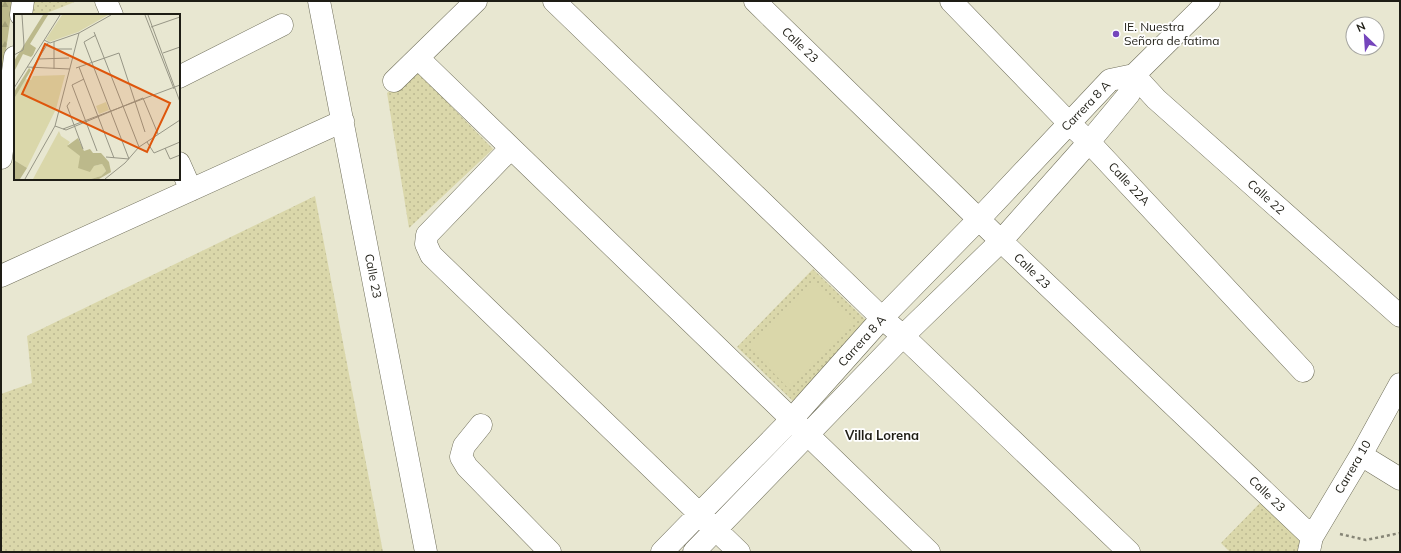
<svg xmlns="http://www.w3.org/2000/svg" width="1401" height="553" font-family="Mulish,sans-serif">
	<defs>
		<pattern id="grass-dots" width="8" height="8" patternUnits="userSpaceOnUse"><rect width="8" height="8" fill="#dad7aa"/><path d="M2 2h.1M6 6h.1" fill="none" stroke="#bbb891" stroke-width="1.8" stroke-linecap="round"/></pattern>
		<pattern id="forest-firs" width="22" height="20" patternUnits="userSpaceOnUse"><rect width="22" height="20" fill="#bcb98b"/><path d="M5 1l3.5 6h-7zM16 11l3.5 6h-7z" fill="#a19f77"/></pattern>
	</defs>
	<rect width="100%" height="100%" fill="#e8e7d1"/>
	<!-- grass -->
	<path fill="url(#grass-dots)" d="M 32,1 L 77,1 L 42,15 L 30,15 Z
		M 415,69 L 493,149 L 409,228 L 387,93 Z
		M 315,196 L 383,552 L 1,552 L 1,394 L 32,383 L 27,336 Z
		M 813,269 L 874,328 L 798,406 L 737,347 Z
		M 1260,503 L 1302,541 L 1299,552 L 1230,552 L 1221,543 Z"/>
	<!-- forest -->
	<path fill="url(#forest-firs)" d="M 1,1 L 13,1 L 1,85 Z"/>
	<!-- garden -->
	<path fill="#dad7aa" d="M 815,283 L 854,324 L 788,388 L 749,347 Z"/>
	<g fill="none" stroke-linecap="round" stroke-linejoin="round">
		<defs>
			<path id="minor" d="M 106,1 L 112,15
				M 319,1 L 426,552
				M 554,1 L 882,318 L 903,336 L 1129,552
				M 755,1 L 1001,241 L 1312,537
				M 951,1 L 1069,123 L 1089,142 L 1303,371
				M 21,15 L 23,1
				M 418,58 L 929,552
				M 1134,75 L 1156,99 L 1400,316
				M 1134,75 L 1209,1
				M 179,77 L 282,25
				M 394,81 L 476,1
				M 511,148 L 427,235 L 426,244 L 431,255 L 739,552
				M 1,158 L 15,57
				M 179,163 L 191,190
				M 1,276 L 343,121
				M 481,425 L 464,446 L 461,457 L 467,467 L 550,552
				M 1361,455 L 1400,479
				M 1309,551 L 1312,537 L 1361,455 L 1400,384
				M 662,552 L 791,420 L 882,318 L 979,219 L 1110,80 L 1134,75
				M 694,552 L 903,336 L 1001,241 L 1089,142 L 1129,94 L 1134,75"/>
		</defs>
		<!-- minor casing -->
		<use href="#minor" stroke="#706f5b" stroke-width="23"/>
		<!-- path -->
		<path stroke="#868576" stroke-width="2.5" stroke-dasharray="3 3" stroke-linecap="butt" d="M 1340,534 L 1366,540 L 1400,533"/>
		<!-- minor -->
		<use href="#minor" stroke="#fff" stroke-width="22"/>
	</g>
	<!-- markers -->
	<circle fill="#7545bc" stroke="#fff" stroke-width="1.5" cx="1116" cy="34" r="4"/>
	<g text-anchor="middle" stroke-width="3.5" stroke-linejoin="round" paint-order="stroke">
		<!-- poi labels -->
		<g font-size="12" fill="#1e1d15" stroke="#fff" text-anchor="start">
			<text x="1124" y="31">IE. Nuestra<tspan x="1124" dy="14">Señora de fatima</tspan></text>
		</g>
		<!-- street labels -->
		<g font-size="12" fill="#1e1d15" stroke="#fff">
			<text transform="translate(800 45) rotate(44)" y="4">Calle 23</text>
			<text transform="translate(1086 106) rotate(-46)" y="4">Carrera 8 A</text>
			<text transform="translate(1129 184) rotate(47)" y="4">Calle 22A</text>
			<text transform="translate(1266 197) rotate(42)" y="4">Calle 22</text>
			<text transform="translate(1032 271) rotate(44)" y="4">Calle 23</text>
			<text transform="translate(373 276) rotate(79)" y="4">Calle 23</text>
			<text transform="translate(862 341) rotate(-48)" y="4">Carrera 8 A</text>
			<text transform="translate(1353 467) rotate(-60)" y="4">Carrera 10</text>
			<text transform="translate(1267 494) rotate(44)" y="4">Calle 23</text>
		</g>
		<!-- neighbourhood labels -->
		<g font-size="13" font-weight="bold" fill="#1e1d15" stroke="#fff">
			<text x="882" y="440">Villa Lorena</text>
		</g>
	</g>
	<!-- overview -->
	<g transform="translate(14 14)">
		<rect width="166" height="166" fill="#e8e7d1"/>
		<path d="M 48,1 L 94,1 L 64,18 L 35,28 L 32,25 ZM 51,61 L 42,95 L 13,154 L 0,146 L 0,85 L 11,65 L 17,66 L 19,62 ZM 92,88 L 95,96 L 85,100 L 82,92 ZM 45,117 L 47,122 L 56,128 L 54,131 L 60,137 L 80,152 L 88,150 L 90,153 L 92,157 L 87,162 L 77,165 L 19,165 Z" fill="#dad7aa"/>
		<path d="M 29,1 L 34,1 L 16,30 L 22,34 L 19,41 L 17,43 L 9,40 L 0,58 L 0,47 ZM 15,54 L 17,56 L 0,85 L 0,78 ZM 64,124 L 70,137 L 76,135 L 79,139 L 87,139 L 95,148 L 97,158 L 85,165 L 77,165 L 87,162 L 92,157 L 90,153 L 88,150 L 80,152 L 76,158 L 64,154 L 66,142 L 53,132 ZM 0,146 L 13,154 L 6,165 L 0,165 Z" fill="#bcb98b"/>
		<path fill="none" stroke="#979686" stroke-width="1" d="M 131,1 L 160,75M 134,1 L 166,88M 137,13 L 166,3M 80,18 L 125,133M 82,21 L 70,28 L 115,145M 30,26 L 36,29 L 65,19 L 97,1M 40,35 L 58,35M 149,39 L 166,33M 0,41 L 9,36 L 10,31 L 8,1M 24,45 L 55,44M 13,53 L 56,55M 65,53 L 100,144M 62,54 L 105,39 L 131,118M 18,55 L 34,29M 40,55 L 40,28M 70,65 L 58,71 L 83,137M 0,74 L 46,1M 129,84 L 144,120M 56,88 L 53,92 L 69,135M 41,112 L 52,116 L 129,84M 49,115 L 166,71M 133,128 L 140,139 L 166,128M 151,134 L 156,145 L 166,141M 92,143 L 115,145M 11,165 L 41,112 L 65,19M 91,165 L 111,149 L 125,133 L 166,106"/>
		<path fill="#de560c" fill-opacity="0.15" stroke="#de560c" stroke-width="2" d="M 31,30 L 156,89 L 133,138 L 8,80 Z"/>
		<rect width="166" height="166" fill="none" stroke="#1e1d15" stroke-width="2"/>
	</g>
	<!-- border -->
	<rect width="1401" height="553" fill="none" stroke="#1e1d15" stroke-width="4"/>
	<!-- north arrow -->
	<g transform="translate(1365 36) rotate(335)"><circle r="19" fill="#ffffff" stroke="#a5a5a1"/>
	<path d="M0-3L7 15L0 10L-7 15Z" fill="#7545bc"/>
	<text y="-6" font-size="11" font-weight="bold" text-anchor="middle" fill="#1e1d15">N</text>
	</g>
</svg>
